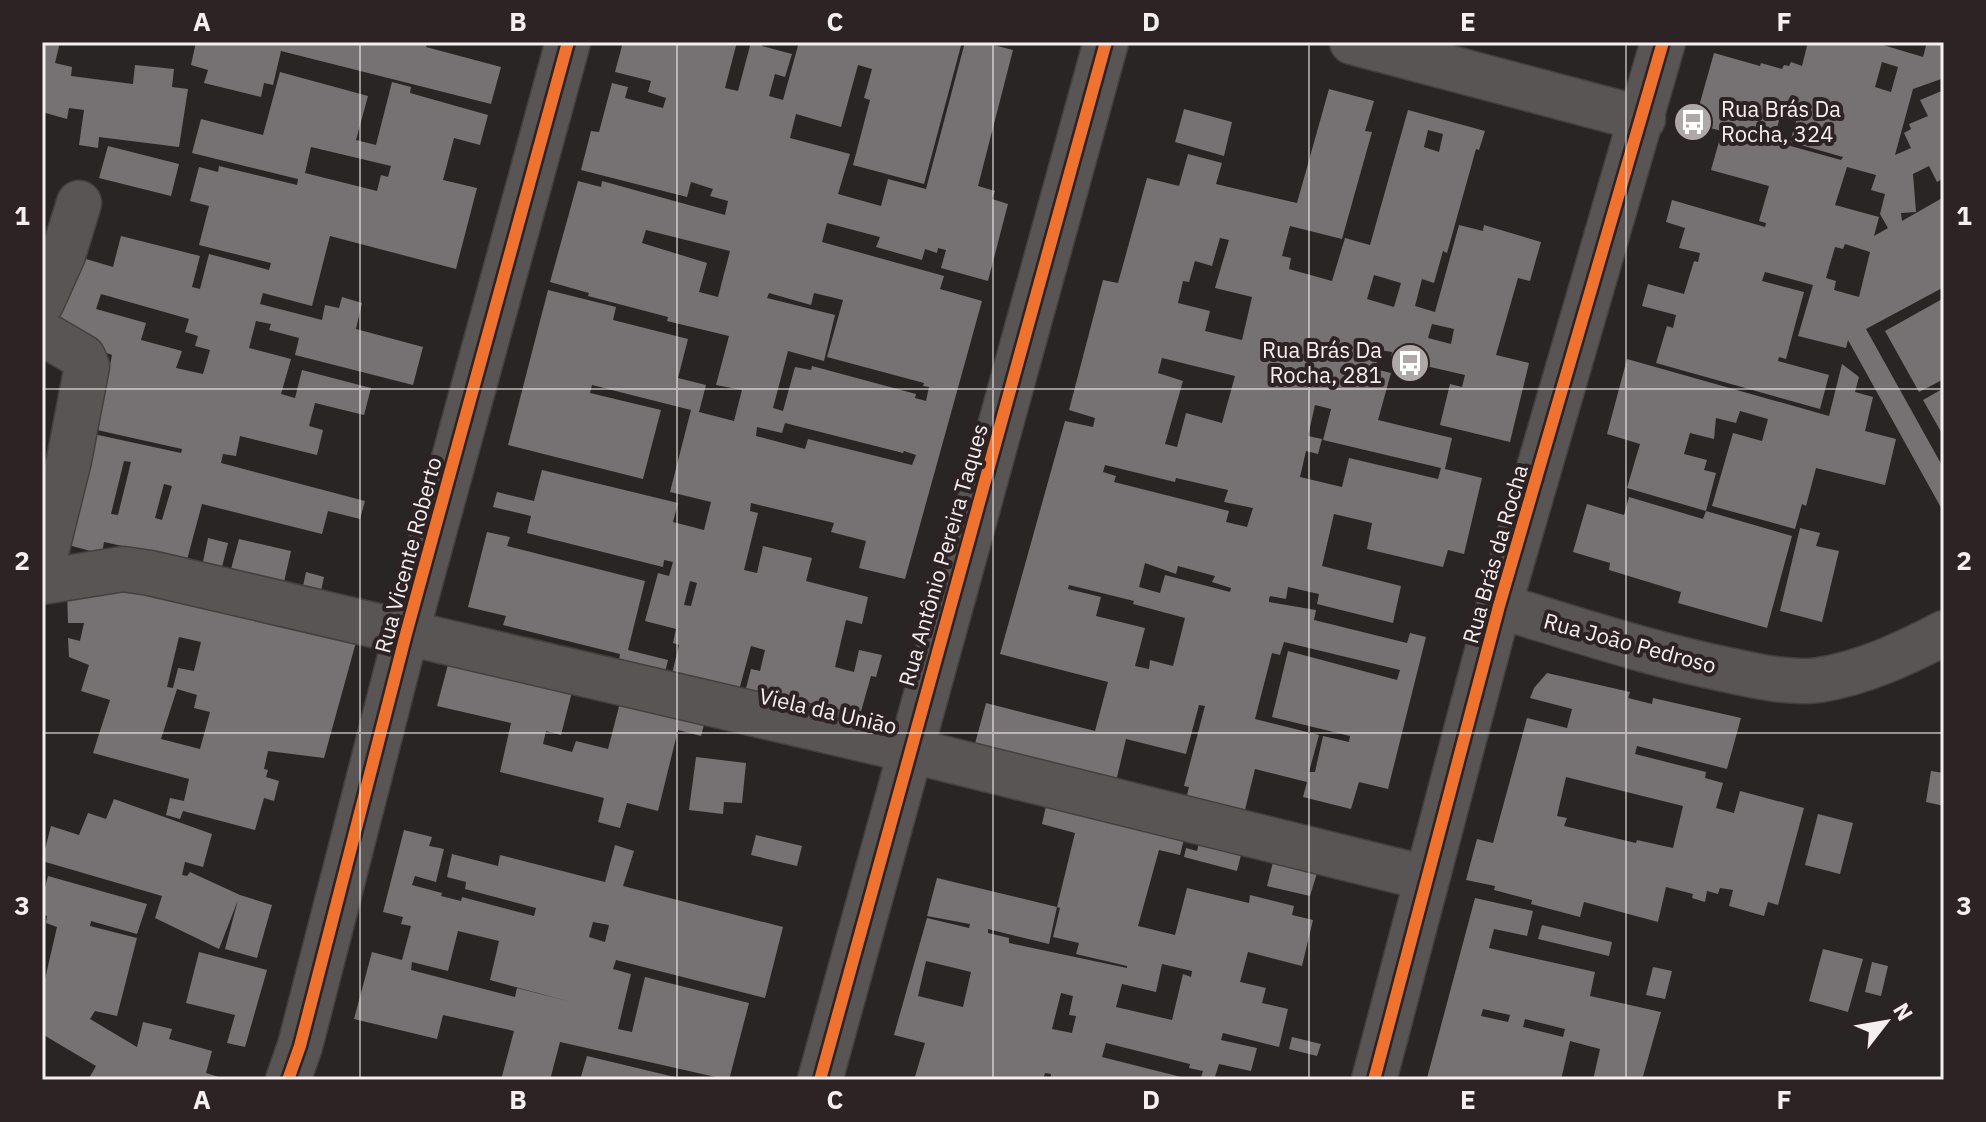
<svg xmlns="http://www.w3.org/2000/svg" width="1986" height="1122" font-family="'IBM Plex Sans',sans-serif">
	<rect width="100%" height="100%" fill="#2a2525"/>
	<!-- building -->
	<path fill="#767273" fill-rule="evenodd" d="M 42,42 L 60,42 L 55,63 L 72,67 L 71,76 L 133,84 L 135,65 L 174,69 L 172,87 L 188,89 L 179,147 L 99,137 L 98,148 L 79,145 L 84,110 L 69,108 L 67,119 L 42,112 Z
		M 196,42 L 353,42 L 361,44 L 362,42 L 428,42 L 426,47 L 501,67 L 491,104 L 281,51 L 273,85 L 264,83 L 261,97 L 204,83 L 208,70 L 191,65 Z
		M 623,42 L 737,42 L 725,88 L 738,91 L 751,42 L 763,42 L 762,46 L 792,54 L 785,77 L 775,74 L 769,96 L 783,100 L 799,42 L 962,42 L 924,184 L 853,165 L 870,100 L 864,98 L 872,69 L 858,65 L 841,127 L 796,114 L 790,138 L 850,154 L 838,194 L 881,206 L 888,179 L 926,189 L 965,42 L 982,42 L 1013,50 L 978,186 L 995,191 L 992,199 L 1008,204 L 988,281 L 941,268 L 946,250 L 938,248 L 937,253 L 925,249 L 922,260 L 876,247 L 880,237 L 827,223 L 822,242 L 944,276 L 940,289 L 982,301 L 905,579 L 859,568 L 866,541 L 831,532 L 834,523 L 751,503 L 750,511 L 758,513 L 744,570 L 757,573 L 763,546 L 812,558 L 806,581 L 868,597 L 862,624 L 846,620 L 835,667 L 854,672 L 859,650 L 882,655 L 876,677 L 871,676 L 860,715 L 849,722 L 744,696 L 751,669 L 760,671 L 765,650 L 751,646 L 738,694 L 671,678 L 679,645 L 673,643 L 676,629 L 645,621 L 658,573 L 669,576 L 673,562 L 664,560 L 663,567 L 527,533 L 531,516 L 493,507 L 497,492 L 534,501 L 542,470 L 678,503 L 673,522 L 704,530 L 711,502 L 670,492 L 691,410 L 592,385 L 590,393 L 661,410 L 643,479 L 508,445 L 548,290 L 616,307 L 613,320 L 688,339 L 678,378 L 706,385 L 699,412 L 734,421 L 742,390 L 716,385 L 729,336 L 667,321 L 668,317 L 588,296 L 589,293 L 550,282 L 578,181 L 601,187 L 602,181 L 725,215 L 728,201 L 710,196 L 713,189 L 691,182 L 687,197 L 581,170 L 591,131 L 599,132 L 612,83 L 628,87 L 625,98 L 663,108 L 666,98 L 648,92 L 651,81 L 615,72 ZM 646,230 L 730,251 L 718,297 L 699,292 L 707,263 L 642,243 ZM 769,293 L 811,305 L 814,293 L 843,300 L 827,357 L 924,383 L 923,386 L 929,387 L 926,401 L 915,398 L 916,394 L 812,366 L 811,370 L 795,367 L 783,411 L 773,408 L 788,351 L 824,361 L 835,315 L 767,298 ZM 785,423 L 903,453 L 904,451 L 916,455 L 912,465 L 808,439 L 805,449 L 756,436 L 757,427 L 782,433 ZM 690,581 L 697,583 L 691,606 L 684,605 Z
		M 1808,42 L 1873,42 L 1923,57 L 1927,42 L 1944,42 L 1944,78 L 1913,89 L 1895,155 L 1911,148 L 1904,133 L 1911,129 L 1909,124 L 1928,116 L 1920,100 L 1944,90 L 1944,178 L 1937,182 L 1929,166 L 1913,174 L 1916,212 L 1901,213 L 1902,221 L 1944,197 L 1944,287 L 1866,329 L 1944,469 L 1944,513 L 1848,340 L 1846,348 L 1798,336 L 1813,285 L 1765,272 L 1762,281 L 1804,292 L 1786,359 L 1779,357 L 1778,361 L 1829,375 L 1820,409 L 1656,363 L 1667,326 L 1673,328 L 1676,315 L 1642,306 L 1648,284 L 1684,294 L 1694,261 L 1698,262 L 1700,253 L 1679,248 L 1685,228 L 1666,222 L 1672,200 L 1765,227 L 1766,223 L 1759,221 L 1769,186 L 1711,170 L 1722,131 L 1694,124 L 1714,53 L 1760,66 L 1761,63 L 1782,69 L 1784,65 L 1789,66 L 1791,62 L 1802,66 ZM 1882,62 L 1898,67 L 1891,92 L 1875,87 ZM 1784,104 L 1800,108 L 1790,142 L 1843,157 L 1841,160 L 1773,141 ZM 1847,167 L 1876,175 L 1871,190 L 1885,194 L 1880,214 L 1888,228 L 1874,236 L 1879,217 L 1835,205 ZM 1845,244 L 1870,252 L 1859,297 L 1834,290 L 1836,281 L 1826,278 L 1835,247 L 1843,249 Z
		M 280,72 L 368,96 L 356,140 L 376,145 L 392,82 L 411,87 L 410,93 L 488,115 L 480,145 L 454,138 L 443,180 L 477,188 L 456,269 L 330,236 L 312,306 L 263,293 L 260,304 L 322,320 L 325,305 L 339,308 L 342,297 L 362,303 L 356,329 L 423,347 L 413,385 L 295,355 L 299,338 L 269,330 L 271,324 L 256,321 L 249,348 L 291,359 L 281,394 L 295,398 L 302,370 L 371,388 L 364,415 L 315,403 L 309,426 L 323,430 L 317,455 L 240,436 L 236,456 L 223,454 L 221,463 L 365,501 L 360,519 L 328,511 L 322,534 L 202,504 L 187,560 L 104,542 L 102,554 L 68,545 L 89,433 L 181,453 L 182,449 L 97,430 L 112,355 L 53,333 L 86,259 L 113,267 L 121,236 L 200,256 L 192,287 L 200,289 L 209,254 L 269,270 L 271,263 L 199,245 L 209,206 L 190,201 L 199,167 L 218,172 L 219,166 L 297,185 L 298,179 L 192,153 L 201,119 L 263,135 ZM 311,147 L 391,166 L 388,177 L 381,175 L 377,191 L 305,173 ZM 101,294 L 189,319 L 185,332 L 198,336 L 195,346 L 210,350 L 203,374 L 176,368 L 182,351 L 141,340 L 146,323 L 96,309 ZM 124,461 L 131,462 L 118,515 L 111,514 ZM 164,484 L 172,486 L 162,520 L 155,518 Z
		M 1329,89 L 1374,101 L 1365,131 L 1372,132 L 1342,239 L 1290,226 L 1282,256 L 1291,258 L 1289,269 L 1332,281 L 1345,238 L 1370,245 L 1408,110 L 1485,131 L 1479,150 L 1476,149 L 1447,253 L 1443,251 L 1434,283 L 1422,279 L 1415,306 L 1435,312 L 1459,225 L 1483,231 L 1484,225 L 1541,242 L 1530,281 L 1518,278 L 1496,355 L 1529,363 L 1510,442 L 1440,425 L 1450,384 L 1462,387 L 1465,375 L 1391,358 L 1392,352 L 1380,350 L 1375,369 L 1391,373 L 1378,420 L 1452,438 L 1445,469 L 1482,478 L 1464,554 L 1448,550 L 1443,567 L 1367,549 L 1372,523 L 1334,514 L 1322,566 L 1401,586 L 1393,623 L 1317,604 L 1319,594 L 1288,587 L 1286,599 L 1270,596 L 1269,599 L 1269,602 L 1316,610 L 1314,620 L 1407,643 L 1410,633 L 1426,637 L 1388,789 L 1359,782 L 1351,809 L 1303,797 L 1307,782 L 1255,769 L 1243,818 L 1186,799 L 1189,787 L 1184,786 L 1205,706 L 1199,705 L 1186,754 L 1126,739 L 1115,786 L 973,751 L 986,703 L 1095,731 L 1108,682 L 1000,654 L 1065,421 L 1093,427 L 1095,418 L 1069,410 L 1103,280 L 1118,283 L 1147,178 L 1179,186 L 1188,154 L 1222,163 L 1216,184 L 1297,203 ZM 1428,130 L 1443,134 L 1439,152 L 1424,147 ZM 1220,238 L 1229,240 L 1215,288 L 1252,297 L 1242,340 L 1205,331 L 1210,311 L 1178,303 L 1183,281 L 1189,282 L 1195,261 L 1212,266 ZM 1374,275 L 1401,283 L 1394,307 L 1367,299 ZM 1432,324 L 1454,329 L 1451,344 L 1428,338 ZM 1162,358 L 1235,376 L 1222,423 L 1186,413 L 1177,447 L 1165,444 L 1183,381 L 1158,373 ZM 1315,405 L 1331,409 L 1323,440 L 1441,468 L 1438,479 L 1349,458 L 1342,487 L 1300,477 L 1306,451 L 1318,454 L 1322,439 L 1308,436 ZM 1105,465 L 1175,482 L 1176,478 L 1228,490 L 1224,502 L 1253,508 L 1247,527 L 1226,522 L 1229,511 L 1114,482 L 1116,476 L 1103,472 ZM 1145,563 L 1176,574 L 1178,566 L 1215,576 L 1212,582 L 1231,588 L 1230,592 L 1165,575 L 1160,593 L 1139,587 ZM 1069,585 L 1134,601 L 1133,604 L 1185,618 L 1173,666 L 1150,660 L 1149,669 L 1135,666 L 1145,628 L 1096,616 L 1101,597 L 1068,589 ZM 1284,642 L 1400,670 L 1397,680 L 1288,651 L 1272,717 L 1350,736 L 1349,742 L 1323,736 L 1315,772 L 1309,772 L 1319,735 L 1255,719 L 1272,653 L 1280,655 Z
		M 1184,109 L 1232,122 L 1224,156 L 1175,142 Z
		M 108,146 L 179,164 L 171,196 L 99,178 Z
		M 1944,298 L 1944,379 L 1919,392 L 1885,331 Z
		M 1627,359 L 1829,416 L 1842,364 L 1859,377 L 1855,392 L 1873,397 L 1865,431 L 1896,439 L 1885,485 L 1816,468 L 1806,506 L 1802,504 L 1795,529 L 1712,506 L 1733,433 L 1762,441 L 1768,419 L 1740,411 L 1736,423 L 1716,418 L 1714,439 L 1690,433 L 1684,454 L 1707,460 L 1704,470 L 1716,473 L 1706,511 L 1627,488 L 1640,444 L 1607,434 Z
		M 1944,388 L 1944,437 L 1923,400 Z
		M 1629,497 L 1703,519 L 1706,511 L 1792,536 L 1767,628 L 1678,603 L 1681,592 L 1609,570 L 1610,563 L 1573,552 L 1587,504 L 1624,515 Z
		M 1800,528 L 1820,533 L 1816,546 L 1839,551 L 1822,622 L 1780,611 Z
		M 487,532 L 510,537 L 507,546 L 645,581 L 628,650 L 668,660 L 664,676 L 618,665 L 620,654 L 503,625 L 506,616 L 468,607 Z
		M 208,538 L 228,543 L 222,567 L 203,562 Z
		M 239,539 L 291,551 L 284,582 L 231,569 Z
		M 306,572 L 324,577 L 321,591 L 303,586 Z
		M 112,582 L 358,635 L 324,758 L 268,751 L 264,769 L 268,770 L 266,777 L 279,781 L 274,801 L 264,798 L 255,830 L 183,811 L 180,819 L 166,815 L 170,798 L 184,801 L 189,779 L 93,753 L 110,700 L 81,691 L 89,665 L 69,657 L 68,638 L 80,641 L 84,623 L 68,623 L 67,589 ZM 179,637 L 201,642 L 194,671 L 178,668 L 173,688 L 167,687 ZM 177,689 L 197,695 L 194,708 L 210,712 L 200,749 L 161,739 Z
		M 450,657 L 573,688 L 561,735 L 546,731 L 543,744 L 572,752 L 576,741 L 608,749 L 621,699 L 705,721 L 701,736 L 678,730 L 658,811 L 627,803 L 620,828 L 598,822 L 604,798 L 500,772 L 511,723 L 437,706 Z
		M 1547,673 L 1630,692 L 1628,698 L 1652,704 L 1653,698 L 1741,718 L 1727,769 L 1637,746 L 1635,754 L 1706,772 L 1705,778 L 1723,783 L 1716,808 L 1734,813 L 1740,791 L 1804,808 L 1778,905 L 1768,902 L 1764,916 L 1729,906 L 1733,890 L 1720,888 L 1718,894 L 1707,891 L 1705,902 L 1692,898 L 1693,894 L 1666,887 L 1658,922 L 1584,902 L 1580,917 L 1531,904 L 1532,900 L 1494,890 L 1495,886 L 1466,880 L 1477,839 L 1493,843 L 1527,718 L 1567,728 L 1572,709 L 1530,698 L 1534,688 ZM 1566,777 L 1683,806 L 1673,848 L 1637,840 L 1636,843 L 1564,826 L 1567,818 L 1557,816 Z
		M 696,757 L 746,763 L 742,803 L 724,802 L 723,814 L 689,810 Z
		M 1931,771 L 1944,773 L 1944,806 L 1926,802 Z
		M 114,799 L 212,834 L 203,867 L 185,862 L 182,875 L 187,876 L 190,872 L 240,895 L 272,905 L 257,958 L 225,949 L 238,900 L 219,949 L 155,918 L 162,896 L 42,861 L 51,826 L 79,835 L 88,813 L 106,819 Z
		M 1046,806 L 1184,839 L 1180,855 L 1159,850 L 1138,926 L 1175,935 L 1187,888 L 1249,903 L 1250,895 L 1294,906 L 1292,915 L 1313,920 L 1302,966 L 1248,952 L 1240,982 L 1266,988 L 1262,1003 L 1288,1009 L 1279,1047 L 1223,1033 L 1221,1040 L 1257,1048 L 1251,1071 L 1219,1064 L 1214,1080 L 1200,1080 L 1203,1071 L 1189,1068 L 1190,1064 L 1106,1043 L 1102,1057 L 1193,1080 L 1050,1080 L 1051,1074 L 1045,1073 L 1043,1080 L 914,1080 L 925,1043 L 894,1035 L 927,918 L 969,928 L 970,924 L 927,916 L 937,878 L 1057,907 L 1075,833 L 1042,824 ZM 1057,907 L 1060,908 L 1053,937 L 1079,943 L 1076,954 L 1127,966 L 1127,968 L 1009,943 L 1009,938 L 988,933 L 988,929 L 1049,944 ZM 926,961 L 971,972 L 963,1007 L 918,996 ZM 1162,964 L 1192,971 L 1191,977 L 1183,974 L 1172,1020 L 1116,1007 L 1122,984 L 1156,992 ZM 1061,993 L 1073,996 L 1069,1015 L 1076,1016 L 1072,1033 L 1052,1029 Z
		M 1818,814 L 1853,823 L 1840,874 L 1805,865 Z
		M 404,830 L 432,837 L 429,846 L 444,849 L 436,882 L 415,876 L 412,885 L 442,893 L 441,896 L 461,901 L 462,897 L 534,916 L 536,908 L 465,889 L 466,882 L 447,877 L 452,854 L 498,866 L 500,855 L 605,882 L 615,845 L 634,851 L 623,886 L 783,927 L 765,998 L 616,960 L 613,969 L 631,974 L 618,1029 L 632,1032 L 645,977 L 749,1003 L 729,1080 L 560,1042 L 550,1080 L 501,1080 L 514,1031 L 443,1015 L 437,1039 L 354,1019 L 372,952 L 402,960 L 411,926 L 401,924 L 403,917 L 383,912 ZM 593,922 L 609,925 L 605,942 L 589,937 ZM 458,931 L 499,941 L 490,980 L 571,1002 L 517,988 L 515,997 L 411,970 L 412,962 L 448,971 Z
		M 756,835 L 802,846 L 797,866 L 751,855 Z
		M 1199,843 L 1241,855 L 1237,871 L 1184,857 L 1186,848 L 1197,851 Z
		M 1273,862 L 1317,873 L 1310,896 L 1267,886 Z
		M 48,876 L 147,904 L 137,934 L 91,921 L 90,926 L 137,938 L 117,1016 L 95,1011 L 90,1019 L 137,1047 L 143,1022 L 172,1029 L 169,1039 L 212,1051 L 206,1073 L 228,1080 L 88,1080 L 96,1066 L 42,1034 L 42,992 L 57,927 L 46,923 L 47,916 L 42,914 L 42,899 Z
		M 1475,898 L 1533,911 L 1527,936 L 1494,929 L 1489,948 L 1595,972 L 1590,996 L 1661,1012 L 1642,1080 L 1593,1080 L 1600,1049 L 1570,1041 L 1561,1080 L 1427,1078 ZM 1483,1009 L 1510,1015 L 1508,1022 L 1481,1016 ZM 1525,1019 L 1565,1029 L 1563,1037 L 1523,1027 Z
		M 1542,925 L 1612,942 L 1609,956 L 1538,939 Z
		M 1823,949 L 1863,959 L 1848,1012 L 1809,1001 Z
		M 199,952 L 267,970 L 245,1047 L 227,1043 L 235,1015 L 186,1003 Z
		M 1872,962 L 1888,966 L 1881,996 L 1865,992 Z
		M 1653,967 L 1672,971 L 1665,999 L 1646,995 Z
		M 1292,1037 L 1321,1044 L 1317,1056 L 1289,1049 Z
		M 587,1056 L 683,1079 L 683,1080 L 580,1080 Z"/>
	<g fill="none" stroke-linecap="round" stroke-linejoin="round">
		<defs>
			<path id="minor" d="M 1352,42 L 1643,119
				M 42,302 L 63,255 L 79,203
				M 42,333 L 83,357 L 87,366 L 69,460 L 42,569
				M 42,582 L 123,569 L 150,573 L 909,750 L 1426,878
				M 1499,606 C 1575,629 1650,654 1728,670 C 1757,676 1789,684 1819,680 C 1863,673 1904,654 1944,633
				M 288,1080 L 300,1046 L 406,634 L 568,42
				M 820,1080 L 1106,42
				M 1374,1080 L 1499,606 L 1663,42"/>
		</defs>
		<!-- minor casing -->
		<use href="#minor" stroke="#444040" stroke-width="47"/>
		<!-- minor -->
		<use href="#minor" stroke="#595555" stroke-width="44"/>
		<defs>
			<path id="cycleway" d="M 288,1080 L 300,1046 L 406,634 L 568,42
				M 820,1080 L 1106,42
				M 1374,1080 L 1499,606 L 1663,42"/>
		</defs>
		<!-- cycleway casing -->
		<use href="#cycleway" stroke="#2d2224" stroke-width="17"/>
		<!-- cycleway -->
		<use href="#cycleway" stroke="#ef722f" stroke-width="12"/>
	</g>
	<!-- grid -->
	<path fill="none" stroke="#f6eff0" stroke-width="2" stroke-opacity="0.55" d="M 360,42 L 360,1080M 677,42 L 677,1080M 993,42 L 993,1080M 1309,42 L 1309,1080M 1626,42 L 1626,1080M 42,389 L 1944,389M 42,733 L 1944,733"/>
	<!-- icons -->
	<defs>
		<symbol id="bus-disc" viewBox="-11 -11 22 22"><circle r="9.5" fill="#afa8a9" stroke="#2d2224"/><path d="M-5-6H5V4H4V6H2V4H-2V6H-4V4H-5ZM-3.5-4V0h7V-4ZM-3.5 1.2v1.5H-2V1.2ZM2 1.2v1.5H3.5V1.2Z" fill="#fff"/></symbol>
	</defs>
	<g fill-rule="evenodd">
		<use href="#bus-disc" x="1671" y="100" width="44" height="44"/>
		<use href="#bus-disc" x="1388" y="341" width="44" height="44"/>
	</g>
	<g text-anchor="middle" stroke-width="8" stroke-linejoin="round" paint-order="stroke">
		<!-- poi labels -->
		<g font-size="22" fill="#f6eff0" stroke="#2d2224" text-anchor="start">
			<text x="1721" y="117">Rua Brás Da<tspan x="1721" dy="25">Rocha, 324</tspan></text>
			<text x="1382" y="358" text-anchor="end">Rua Brás Da<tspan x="1382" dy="25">Rocha, 281</tspan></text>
		</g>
		<!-- street labels -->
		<g font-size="22" fill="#f6eff0" stroke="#2d2224">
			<text transform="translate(1495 554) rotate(-74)" y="8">Rua Brás da Rocha</text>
			<text transform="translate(408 555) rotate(-75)" y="8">Rua Vicente Roberto</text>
			<text transform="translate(943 555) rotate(-74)" y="8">Rua Antônio Pereira Taques</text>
			<text transform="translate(1630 643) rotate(15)" y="8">Rua João Pedroso</text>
			<text transform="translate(828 711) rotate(13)" y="8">Viela da União</text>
		</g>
	</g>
	<!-- border -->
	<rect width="1986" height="1122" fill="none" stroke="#2d2224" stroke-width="88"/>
	<!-- north arrow -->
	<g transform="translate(1886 1022) rotate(59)" stroke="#2d2224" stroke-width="6" paint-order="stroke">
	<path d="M0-6L14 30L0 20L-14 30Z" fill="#f6eff0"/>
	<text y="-12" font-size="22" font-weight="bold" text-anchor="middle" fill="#f6eff0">N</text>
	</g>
	<rect x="44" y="44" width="1898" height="1034" fill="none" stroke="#f6eff0" stroke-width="3"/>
	<g font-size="26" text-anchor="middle" font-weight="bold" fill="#f6eff0">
		<text x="202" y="31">A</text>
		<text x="518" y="31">B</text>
		<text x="835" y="31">C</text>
		<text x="1151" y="31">D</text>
		<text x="1468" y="31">E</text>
		<text x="1784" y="31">F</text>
		<text x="22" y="225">1</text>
		<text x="1964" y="225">1</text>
		<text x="22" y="570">2</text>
		<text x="1964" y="570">2</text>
		<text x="22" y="915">3</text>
		<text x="1964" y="915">3</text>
		<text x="202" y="1109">A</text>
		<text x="518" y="1109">B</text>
		<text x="835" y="1109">C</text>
		<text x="1151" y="1109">D</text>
		<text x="1468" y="1109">E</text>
		<text x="1784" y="1109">F</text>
	</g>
</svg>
